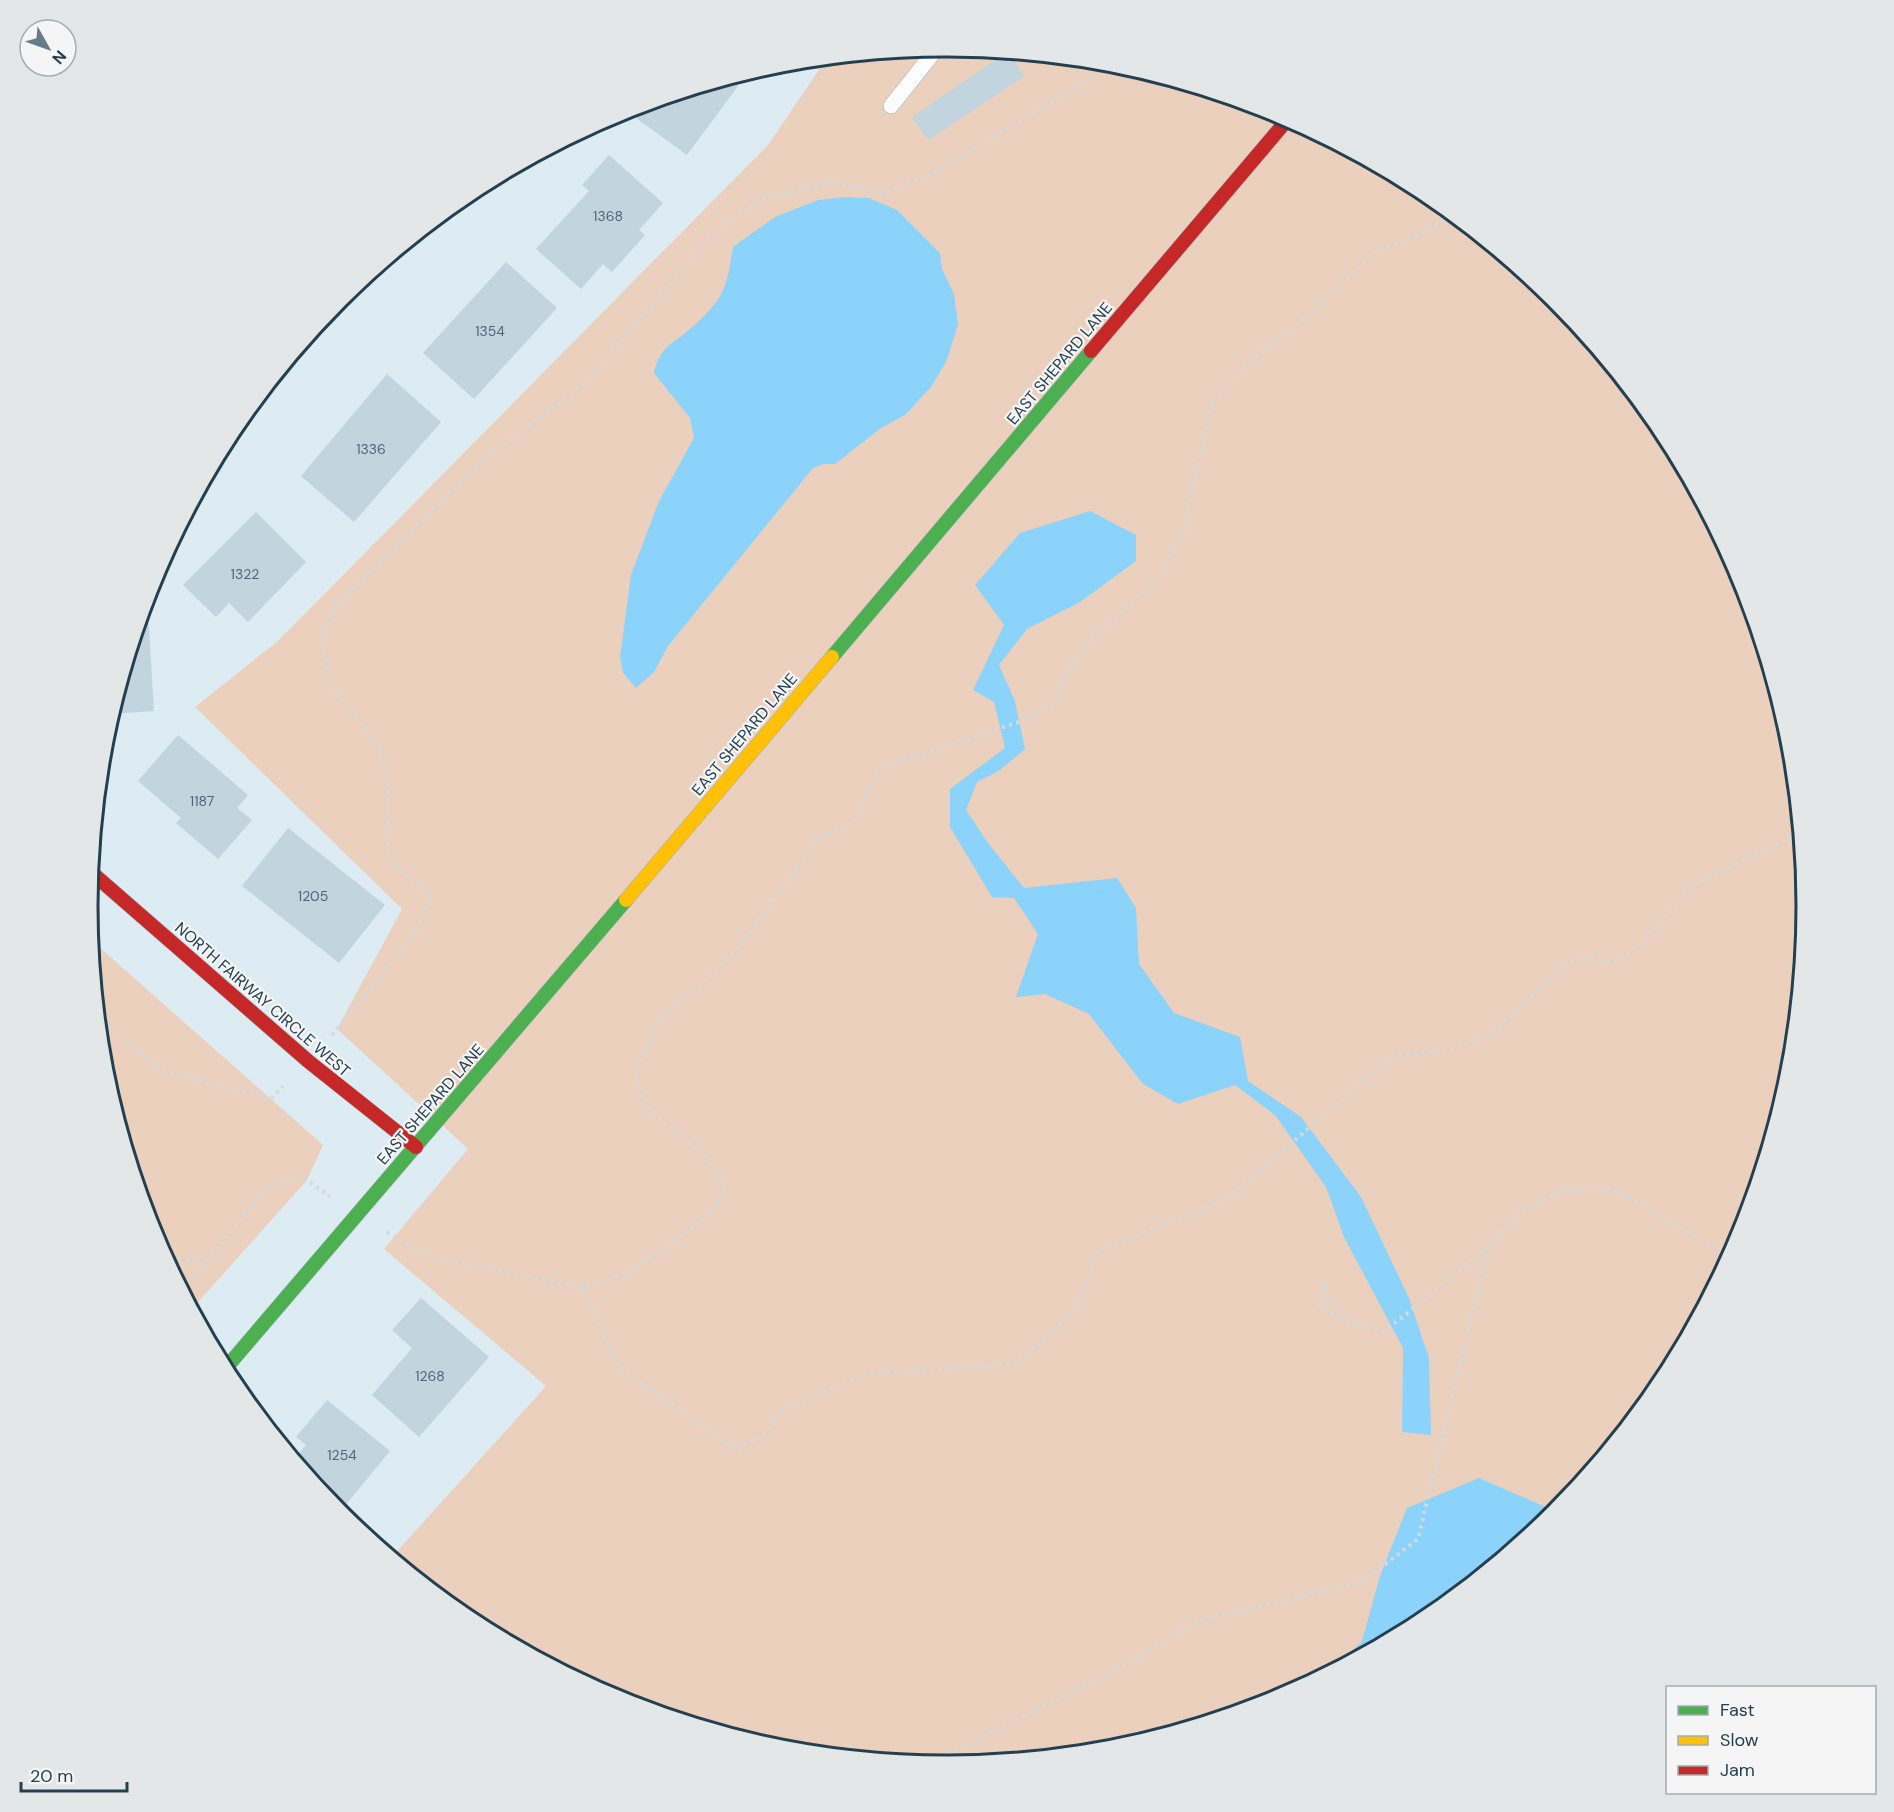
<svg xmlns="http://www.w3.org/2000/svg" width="1894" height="1812" font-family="'DM Sans',sans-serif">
	<rect width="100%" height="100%" fill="#ddebf3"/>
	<!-- green -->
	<path fill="#ebd0bd" d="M 947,47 L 1115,63 L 1276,112 L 1425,192 L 1555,298 L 1662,429 L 1741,577 L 1790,739 L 1806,906 L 1790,1074 L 1741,1235 L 1661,1384 L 1555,1514 L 1424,1621 L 1276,1700 L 1114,1749 L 947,1765 L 779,1749 L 618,1700 L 469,1620 L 392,1557 L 546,1386 L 384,1249 L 468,1149 L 337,1029 L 402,909 L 195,707 L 278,641 L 768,145 L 827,58 Z
		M 91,940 L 323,1145 L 307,1180 L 192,1309 L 153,1235 L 104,1073 Z"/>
	<!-- water -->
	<path fill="#8bd3fb" d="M 846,197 L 869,198 L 897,210 L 940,253 L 942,269 L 954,294 L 958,324 L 947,360 L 931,387 L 905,415 L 881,428 L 835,464 L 823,464 L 813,468 L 668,646 L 654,672 L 636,688 L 623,673 L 620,657 L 631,575 L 659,501 L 694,438 L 690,418 L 654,373 C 660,346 672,345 691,328 C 700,321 710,310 717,301 C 728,285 730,265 733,247 L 775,217 L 818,200 Z
		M 1090,511 L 1136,535 L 1136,561 L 1080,602 L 1027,629 L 999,665 L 1015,701 L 1025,749 L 1000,770 L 977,782 L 966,810 L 988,843 L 1024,888 L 1117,878 L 1136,908 L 1139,964 L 1174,1013 L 1240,1037 L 1248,1081 L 1301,1117 L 1361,1197 L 1409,1298 L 1429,1358 L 1431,1435 L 1402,1432 L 1403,1348 L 1344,1237 L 1326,1187 L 1275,1115 L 1235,1085 L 1178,1104 L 1143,1084 L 1089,1014 L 1045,994 L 1016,997 L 1038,934 L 1014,898 L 992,897 L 950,827 L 950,789 L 1005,748 L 994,702 L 973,690 L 1004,625 L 975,585 L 1020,533 Z
		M 1479,1478 L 1557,1512 L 1424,1621 L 1337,1667 L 1362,1641 L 1380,1576 L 1407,1508 Z"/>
	<!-- building -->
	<path fill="#c2d4de" d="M 1007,52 L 1025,76 L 928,140 L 912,117 Z
		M 728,78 L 738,86 L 687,155 L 636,118 L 648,103 Z
		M 609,155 L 663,203 L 639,230 L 645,235 L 612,272 L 603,264 L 581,289 L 536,249 L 589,191 L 582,185 Z
		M 506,262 L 557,308 L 474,399 L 423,353 Z
		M 387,374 L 441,422 L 354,522 L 301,476 Z
		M 256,512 L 306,562 L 248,622 L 229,603 L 216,617 L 183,585 Z
		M 148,613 L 154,711 L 111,714 L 142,614 Z
		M 178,735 L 248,795 L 237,808 L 252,820 L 218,859 L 176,823 L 181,818 L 138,781 Z
		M 288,828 L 385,905 L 339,963 L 242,886 Z
		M 421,1298 L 489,1357 L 419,1437 L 372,1395 L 412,1348 L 392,1330 Z
		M 327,1400 L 390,1451 L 339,1513 L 294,1459 L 306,1445 L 296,1437 Z"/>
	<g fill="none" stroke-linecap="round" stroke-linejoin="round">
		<defs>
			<path id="lane" d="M 891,106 L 938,47"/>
			<path id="fast" d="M 832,657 L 1091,351
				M 225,1369 L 626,900"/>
			<path id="slow" d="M 626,900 L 832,657"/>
			<path id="jam" d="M 1091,351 L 1288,119
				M 91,872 L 308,1061 L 416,1147"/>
		</defs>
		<!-- lane casing -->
		<use href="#lane" stroke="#9cafb9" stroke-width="16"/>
		<!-- fast casing -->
		<use href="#fast" stroke="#9cafb9" stroke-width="15"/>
		<!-- slow casing -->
		<use href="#slow" stroke="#9cafb9" stroke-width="15"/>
		<!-- jam casing -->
		<use href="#jam" stroke="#9cafb9" stroke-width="15"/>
		<!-- path -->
		<path stroke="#d4d9dc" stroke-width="4" stroke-dasharray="3 4.5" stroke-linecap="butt" d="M 99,1018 L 124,1041 L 169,1073 L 271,1099 L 283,1086
			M 332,1035 L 416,933 L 431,896 L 400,870 L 388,850 L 388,783 L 379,748 L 330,684 L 322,640 L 335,604 L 491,454 L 588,381 L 713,231 L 762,199 L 832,182 L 883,194 L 934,173 L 1082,84 L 1110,63
			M 387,1232 L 424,1255 L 583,1288 L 631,1271 L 711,1214 L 725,1183 L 705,1156 L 643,1104 L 636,1071 L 657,1024 L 736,950 L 795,872 L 815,840 L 855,822 L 878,769 L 1025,720 L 1055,704 L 1064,678 L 1092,637 L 1157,581 L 1184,530 L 1212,401 L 1249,362 L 1300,322 L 1375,252 L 1425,232 L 1453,215
			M 164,1256 L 205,1263
			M 583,1288 L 619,1368 L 673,1404 L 736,1450 L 763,1436 L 782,1410 L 866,1374 L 1014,1364 L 1055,1330 L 1079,1305 L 1096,1252 L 1227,1198 L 1393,1056 L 1452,1049 L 1490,1034 L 1575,958 L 1617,961 L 1638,947 L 1693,885 L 1799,834
			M 182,1290 L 268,1187 L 300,1176 L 330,1196
			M 1340,1318 L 1318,1305 L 1326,1285 L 1325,1294 L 1351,1323 L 1384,1332 L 1488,1247 L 1522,1209 L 1566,1189 L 1614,1189 L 1730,1257
			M 929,1764 L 1122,1667 L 1200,1620 L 1362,1582 L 1418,1539 L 1488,1247"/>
		<!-- lane -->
		<use href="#lane" stroke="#fafcfd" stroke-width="15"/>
		<!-- fast -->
		<use href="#fast" stroke="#4caf50" stroke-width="14"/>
		<!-- slow -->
		<use href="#slow" stroke="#ffc107" stroke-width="14"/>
		<!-- jam -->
		<use href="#jam" stroke="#c62828" stroke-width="14"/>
	</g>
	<g text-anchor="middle" stroke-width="4.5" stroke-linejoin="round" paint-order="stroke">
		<!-- number labels -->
		<g font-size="14" fill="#4d6675">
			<text x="608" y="221">1368</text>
			<text x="490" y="336">1354</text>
			<text x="371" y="454">1336</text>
			<text x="245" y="579">1322</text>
			<text x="202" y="806">1187</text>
			<text x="313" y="901">1205</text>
			<text x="430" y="1381">1268</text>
			<text x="342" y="1460">1254</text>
		</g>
		<!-- street labels -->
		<g font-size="16" fill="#244050" stroke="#f5f5f5">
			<text transform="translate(1059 363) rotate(-50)" y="6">EAST SHEPARD LANE</text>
			<text transform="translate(744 734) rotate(-50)" y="6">EAST SHEPARD LANE</text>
			<text transform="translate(263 999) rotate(41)" y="6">NORTH FAIRWAY CIRCLE WEST</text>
			<text transform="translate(430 1104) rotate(-49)" y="6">EAST SHEPARD LANE</text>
		</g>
	</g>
	<!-- crop -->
	<path d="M0 0H1894V1812H0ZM98 906a849 849 0 1 1 1698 0a849 849 0 1 1-1698 0Z" fill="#e4e7e8" fill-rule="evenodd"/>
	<path fill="none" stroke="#244050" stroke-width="3" d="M98 906a849 849 0 1 1 1698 0a849 849 0 1 1-1698 0Z"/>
	<!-- legend -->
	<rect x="1666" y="1686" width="210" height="108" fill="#f5f5f5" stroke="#a1adb3" stroke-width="1.5"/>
	<rect x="1678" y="1706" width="30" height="9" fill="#4caf50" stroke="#a1adb3" stroke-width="1.5"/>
	<text x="1720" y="1716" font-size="18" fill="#244050">Fast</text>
	<rect x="1678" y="1736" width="30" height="9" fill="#ffc107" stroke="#a1adb3" stroke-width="1.5"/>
	<text x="1720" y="1746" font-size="18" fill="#244050">Slow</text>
	<rect x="1678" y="1766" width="30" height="9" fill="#c62828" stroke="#a1adb3" stroke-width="1.5"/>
	<text x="1720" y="1776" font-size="18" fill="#244050">Jam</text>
	<!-- north arrow -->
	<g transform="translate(48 48) rotate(130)"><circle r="28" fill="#f5f5f5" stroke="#a1adb3" stroke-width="1.5"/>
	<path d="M0-4.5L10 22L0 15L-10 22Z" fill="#657c89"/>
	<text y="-9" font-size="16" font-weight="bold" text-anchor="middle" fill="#244050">N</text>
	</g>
	<!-- scale -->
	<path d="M21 1782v9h106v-9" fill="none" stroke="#244050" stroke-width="3"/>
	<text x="30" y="1782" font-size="18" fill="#244050" stroke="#f5f5f5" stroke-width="4.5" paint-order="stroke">20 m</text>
</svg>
